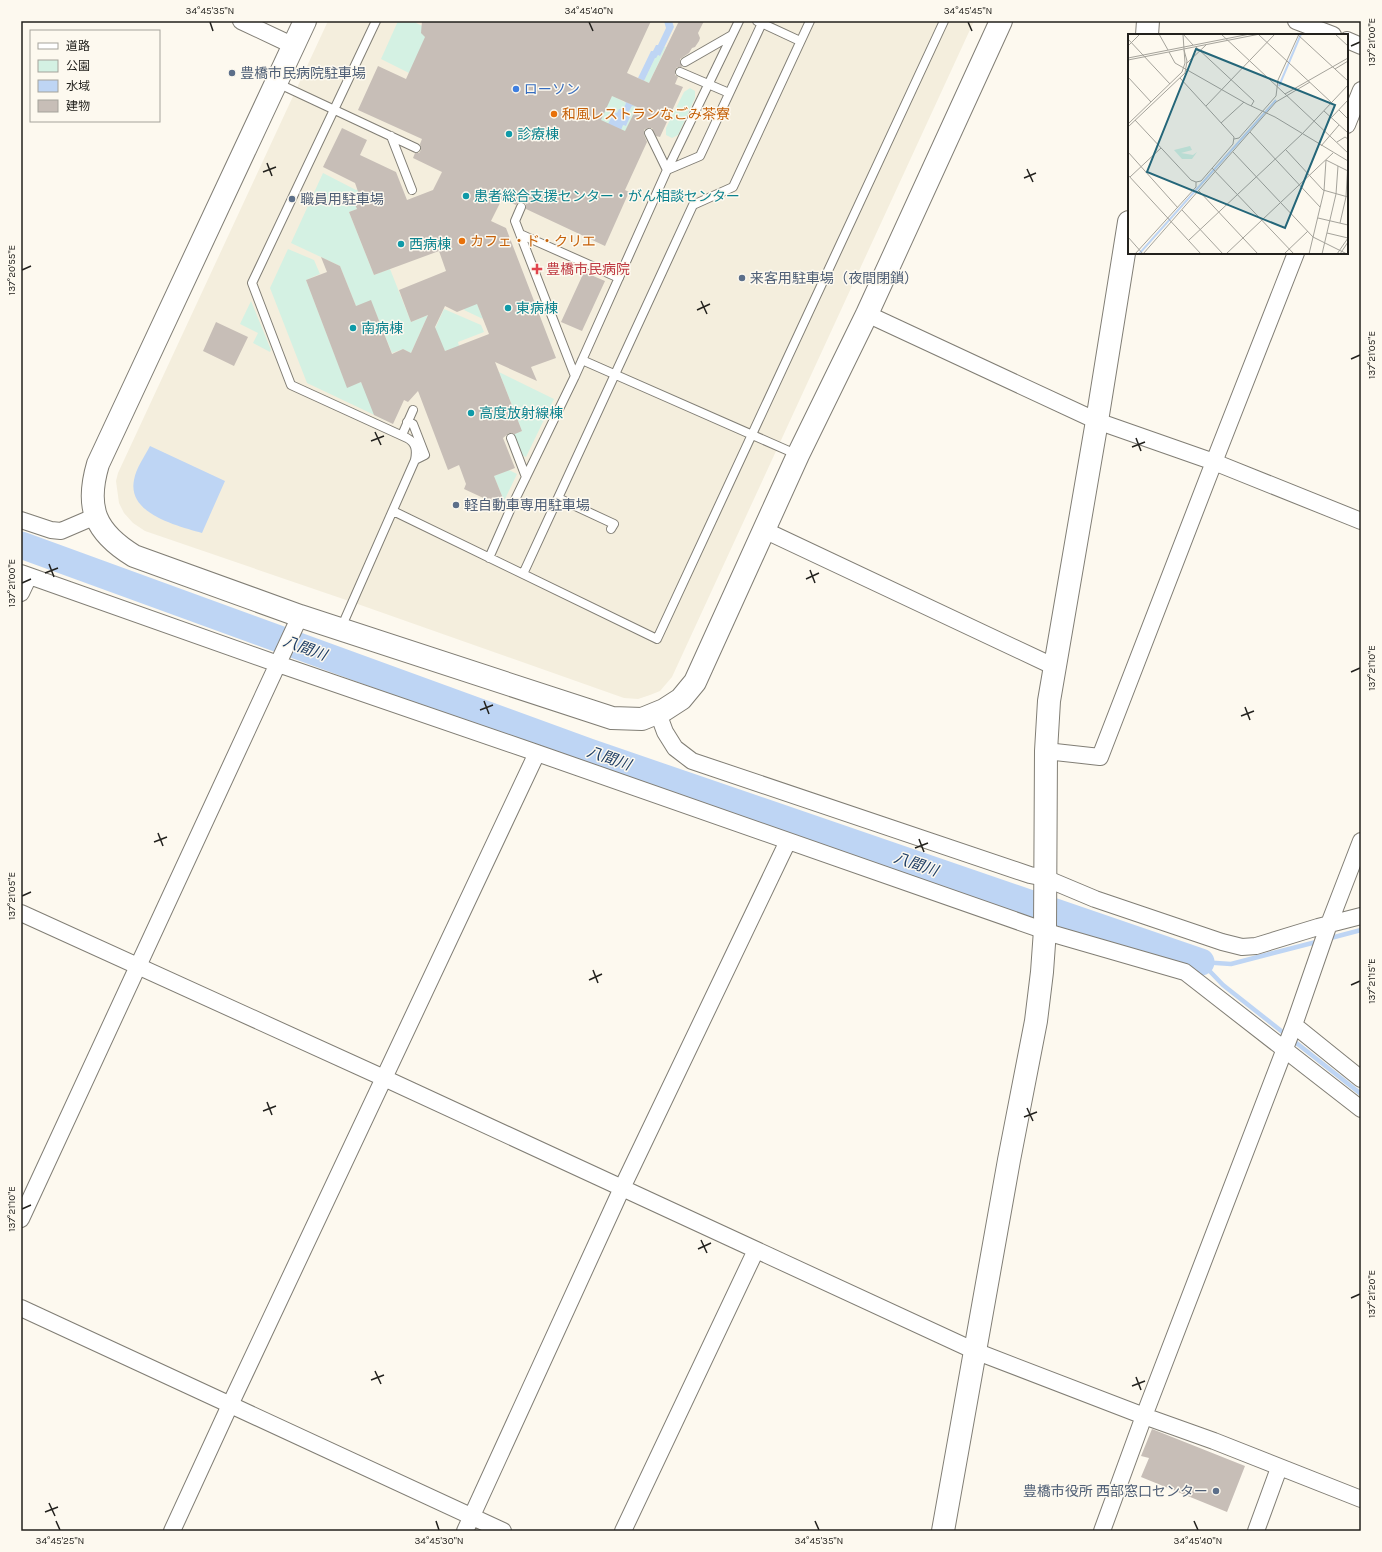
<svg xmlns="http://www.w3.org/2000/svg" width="1382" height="1552" font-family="Karla,'Noto Sans JP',sans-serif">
	<rect width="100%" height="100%" fill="#fdf9ef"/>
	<!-- built -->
	<path fill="#f4eedd" d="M 328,21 L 974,21 L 672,677 L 660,691 L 650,695 L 638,699 L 624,698 L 352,602 L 145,531 L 133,523 L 124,513 L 119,503 L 116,481 L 118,473 Z"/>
	<!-- green -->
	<path fill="#d4f1e3" d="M 398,21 L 417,21 L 416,23 L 427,28 L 426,36 L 409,73 L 381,59 Z
		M 664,47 L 666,47 L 649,83 L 644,81 L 655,58 L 658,55 L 660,56 Z
		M 690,88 L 695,91 L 695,98 L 678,135 L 672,138 L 666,135 L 666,128 L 684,92 Z
		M 613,96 L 626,103 L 623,125 L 626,126 L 631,115 L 628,113 L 632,105 L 637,108 L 617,148 L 601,120 L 603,115 L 598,113 L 608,98 Z
		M 323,173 L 356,190 L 359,189 L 359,194 L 361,200 L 354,202 L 357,209 L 349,212 L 374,275 L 390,269 L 411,322 L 428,315 L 411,353 L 403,349 L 392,353 L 371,301 L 356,306 L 340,266 L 291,243 Z
		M 288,249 L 314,260 L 320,274 L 306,280 L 347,387 L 361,382 L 385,420 L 307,383 L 270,288 Z
		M 471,295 L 474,296 L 483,319 L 464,310 Z
		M 251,301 L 271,350 L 270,352 L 253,343 L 258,333 L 240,324 Z
		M 444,309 L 481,325 L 484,332 L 458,342 L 459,346 L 445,351 L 433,333 Z
		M 499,372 L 554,399 L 526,457 L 522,455 L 514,434 L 522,431 Z
		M 509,470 L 517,474 L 504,501 L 494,476 Z"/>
	<!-- water -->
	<path fill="#bed5f4" d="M 664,21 L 672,21 L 674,27 L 660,56 L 658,55 L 656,58 L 655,58 L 644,81 L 638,78 L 651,51 L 653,51 L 656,45 L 658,45 L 666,28 Z
		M 624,101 L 637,107 L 632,106 L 628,113 L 631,115 L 626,126 L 623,125 L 621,130 L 608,124 L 614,112 L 617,113 L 619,109 L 623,110 L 626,103 Z
		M 150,446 L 225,481 L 202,533 C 178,526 127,514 134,480 C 136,468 145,456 150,446 Z"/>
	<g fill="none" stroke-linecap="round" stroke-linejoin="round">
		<!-- stream -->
		<path stroke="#bed5f4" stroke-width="4.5" d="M 1327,939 L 1361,930
			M 1201,962 L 1223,985 L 1361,1094
			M 1201,962 L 1231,964 L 1320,941"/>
		<!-- river -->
		<path stroke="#bed5f4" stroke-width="27" d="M 21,545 L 589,752 L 1201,962"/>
	</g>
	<!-- building -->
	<path fill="#c7beb7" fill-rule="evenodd" d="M 422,21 L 651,21 L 627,73 L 649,83 L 679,21 L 704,21 L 698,33 L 700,38 L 699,41 L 695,47 L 692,48 L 689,53 L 680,59 L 680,62 L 682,67 L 677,67 L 675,70 L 675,75 L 678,77 L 675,84 L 683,87 L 660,137 L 656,136 L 652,128 L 647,128 L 644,130 L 644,135 L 647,142 L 625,190 L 629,192 L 605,246 L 526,209 L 526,204 L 523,202 L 518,202 L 516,205 L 502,199 L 491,221 L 506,228 L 556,358 L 531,367 L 537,381 L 495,362 L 522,431 L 515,434 L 509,433 L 503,438 L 515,468 L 494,476 L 506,506 L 505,508 L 464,489 L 466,484 L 459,465 L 448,470 L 418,391 L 408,402 L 404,400 L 393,424 L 374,415 L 361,382 L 347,388 L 306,280 L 327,272 L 321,257 L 340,266 L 356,306 L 371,300 L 392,354 L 403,349 L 411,353 L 428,315 L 411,322 L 399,290 L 446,271 L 439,251 L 374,275 L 349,212 L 357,209 L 354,202 L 361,200 L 355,183 L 323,167 L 342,128 L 367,140 L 360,155 L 396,172 L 407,200 L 433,190 L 442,172 L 413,158 L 415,153 L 419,153 L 421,150 L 420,144 L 422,139 L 358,110 L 378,66 L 406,79 L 425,37 L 421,33 ZM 612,96 L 637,107 L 625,131 L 601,120 ZM 477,304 L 489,334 L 445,351 L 435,327 L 445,306 L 457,312 Z
		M 584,272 L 605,281 L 582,331 L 561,322 Z
		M 216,322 L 248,337 L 234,366 L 203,351 Z
		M 1152,1429 L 1245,1466 L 1227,1512 L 1141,1477 L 1149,1458 L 1141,1456 Z"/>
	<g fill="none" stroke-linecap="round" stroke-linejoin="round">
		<defs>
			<path id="lane" d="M 757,21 L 800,41
				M 685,62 L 732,35
				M 680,72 L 729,93
				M 277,83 L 416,148
				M 649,133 L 667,170 L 700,156 L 763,21
				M 391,136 L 412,190
				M 521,207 L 515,221 L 575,376
				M 520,234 L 619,278
				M 582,360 L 798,455
				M 407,422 L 413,424 L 425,455 L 415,460
				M 402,435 L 413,410
				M 511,438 L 526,477
				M 558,498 L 614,524 L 611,529
				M 393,511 L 657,639 L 944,21
				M 489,558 L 511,508 L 575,376 L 667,170 L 739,21
				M 523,574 L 693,205 L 733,187 L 810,21
				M 341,628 L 415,460 C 417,450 416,443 407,438 L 291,385 L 252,283 L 376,21"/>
			<path id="street" d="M 241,21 L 294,46
				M 1296,21 L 1333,35
				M 1347,40 L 1361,46
				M 1347,125 L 1361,90
				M 867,314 L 1097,421 L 1214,462 L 1361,521
				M 21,520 L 51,530 L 61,531 L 96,516
				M 764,530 L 1055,667
				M 21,573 L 278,664 L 537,753 L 1057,935 L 1185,972 L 1361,1109
				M 21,593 L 29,576
				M 658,713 L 665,732 L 675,748 L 692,761 L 1030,875 L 1045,878 L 1095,899 L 1222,942 L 1242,947 L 1256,946 L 1318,927 L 1361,916
				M 1046,751 L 1100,757 L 1214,462 L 1296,253
				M 21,913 L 384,1078 L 975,1351 L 1144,1416 L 1214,1441 L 1361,1499
				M 1294,1025 L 1361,1079
				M 21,1219 L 300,616
				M 21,1308 L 503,1531
				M 172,1531 L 230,1405 L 537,753
				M 465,1531 L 622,1188 L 788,841
				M 623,1531 L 756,1250
				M 1102,1531 L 1144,1416 L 1294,1025 L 1329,924 L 1361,841
				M 1256,1531 L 1279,1468"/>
			<path id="secondary" d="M 305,21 L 98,464 C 85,508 95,532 134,556 L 300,616 L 612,718 L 642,719 L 664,710 L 681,699 L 695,682 L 798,455 L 867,314 L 1001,21
				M 1147,35 L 1148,21
				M 943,1531 L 1009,1160 L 1036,1021 L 1042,972 L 1045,930 L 1046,751 L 1049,701 L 1097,421 L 1129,222"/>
		</defs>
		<!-- lane casing -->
		<use href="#lane" stroke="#817e75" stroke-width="10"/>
		<!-- street casing -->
		<use href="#street" stroke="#817e75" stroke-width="18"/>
		<!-- secondary casing -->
		<use href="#secondary" stroke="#817e75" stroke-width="24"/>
		<!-- lane -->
		<use href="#lane" stroke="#fff" stroke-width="8"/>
		<!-- street -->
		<use href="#street" stroke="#fff" stroke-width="16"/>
		<!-- secondary -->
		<use href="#secondary" stroke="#fff" stroke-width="22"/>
	</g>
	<!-- ticks -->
	<path fill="none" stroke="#22211d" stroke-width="1.5" d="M 210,22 L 213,31M 589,22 L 593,31M 968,22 L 972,31M 1351,46 L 1360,42M 267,163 L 272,176M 1027,169 L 1033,182M 263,172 L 276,167M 1024,178 L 1036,173M 22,270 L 31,266M 701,301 L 707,314M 697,310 L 710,304M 1351,359 L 1360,355M 375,432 L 381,445M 1136,438 L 1141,451M 371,441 L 384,436M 1132,447 L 1145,442M 49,564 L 54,577M 810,570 L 815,583M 45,573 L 58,568M 806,579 L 819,573M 22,583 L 31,579M 1351,672 L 1360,668M 484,701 L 489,714M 1245,707 L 1250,720M 480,710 L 493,705M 1241,716 L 1254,711M 158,833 L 163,846M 919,839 L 924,852M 154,842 L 167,837M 915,848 L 928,843M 22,896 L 31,892M 593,970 L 598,983M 589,980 L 602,974M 1351,985 L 1360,981M 267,1102 L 272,1115M 1027,1108 L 1033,1121M 263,1111 L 276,1106M 1024,1117 L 1037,1112M 22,1209 L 31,1205M 701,1240 L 707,1253M 698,1249 L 711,1243M 1351,1298 L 1360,1294M 375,1371 L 381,1384M 1136,1377 L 1141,1390M 371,1380 L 384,1375M 1132,1386 L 1145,1381M 49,1503 L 55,1516M 45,1512 L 58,1507M 56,1521 L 60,1530M 436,1521 L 439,1530M 815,1521 L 819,1530M 1194,1521 L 1198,1530"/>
	<!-- markers -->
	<g fill="#5c6f8a" stroke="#fdf9ef" stroke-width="1.5">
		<circle cx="232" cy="73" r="4"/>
		<circle cx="292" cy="199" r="4"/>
		<circle cx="742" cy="278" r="4"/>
		<circle cx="456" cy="505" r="4"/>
		<circle cx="1216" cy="1491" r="4"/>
	</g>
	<circle fill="#3f7fe0" stroke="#fdf9ef" stroke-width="1.5" cx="516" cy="89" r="4"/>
	<g fill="#e8710a" stroke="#fdf9ef" stroke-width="1.5">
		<circle cx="554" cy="114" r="4"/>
		<circle cx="462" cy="241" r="4"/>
	</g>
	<g fill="#0f9aa8" stroke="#fdf9ef" stroke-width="1.5">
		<circle cx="509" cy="134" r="4"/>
		<circle cx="466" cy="196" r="4"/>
		<circle cx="401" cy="244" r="4"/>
		<circle cx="508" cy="308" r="4"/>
		<circle cx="353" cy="328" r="4"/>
		<circle cx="471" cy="413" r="4"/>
	</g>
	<path fill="#e0444e" stroke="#fdf9ef" stroke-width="1.5" d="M535 263h4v4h4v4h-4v4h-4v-4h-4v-4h4z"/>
	<g text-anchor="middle" stroke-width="3" stroke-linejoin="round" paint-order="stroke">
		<!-- service labels -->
		<g font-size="14" fill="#4e5e75" stroke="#fdf9ef" text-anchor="start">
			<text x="240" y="78">豊橋市民病院駐車場</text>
			<text x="300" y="204">職員用駐車場</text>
			<text x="750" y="283">来客用駐車場（夜間閉鎖）</text>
			<text x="464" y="510">軽自動車専用駐車場</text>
			<text x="1208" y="1496" text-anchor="end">豊橋市役所 西部窓口センター</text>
		</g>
		<!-- shop labels -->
		<g font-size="14" fill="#366cbe" stroke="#fdf9ef" text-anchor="start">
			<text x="524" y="94">ローソン</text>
		</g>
		<!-- food labels -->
		<g font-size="14" fill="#c56008" stroke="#fdf9ef" text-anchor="start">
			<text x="562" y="119">和風レストランなごみ茶寮</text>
			<text x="470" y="246">カフェ・ド・クリエ</text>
		</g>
		<!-- culture labels -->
		<g font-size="14" fill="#0d838f" stroke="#fdf9ef" text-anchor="start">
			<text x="517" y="139">診療棟</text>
			<text x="474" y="201">患者総合支援センター・がん相談センター</text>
			<text x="409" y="249">西病棟</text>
			<text x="516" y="313">東病棟</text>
			<text x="361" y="333">南病棟</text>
			<text x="479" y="418">高度放射線棟</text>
		</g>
		<!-- health labels -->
		<g font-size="14" fill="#be3a42" stroke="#fdf9ef" text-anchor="start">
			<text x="546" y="274">豊橋市民病院</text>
		</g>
		<!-- water labels -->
		<g font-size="15" font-style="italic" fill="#1d3d65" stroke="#fdf9ef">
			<text transform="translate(305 648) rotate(20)" y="5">八間川</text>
			<text transform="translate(609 758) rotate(19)" y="5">八間川</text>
			<text transform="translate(916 864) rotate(19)" y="5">八間川</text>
		</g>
	</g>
	<!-- overview -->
	<g transform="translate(1128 34)">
		<rect width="220" height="220" fill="#fdf9ef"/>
		<path d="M 62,112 L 64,116 L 53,119 L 65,121 L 69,118 L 64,125 L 54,125 L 46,116 Z" fill="#d4f1e3"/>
		<path fill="none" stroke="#bed5f4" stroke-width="2" d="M 151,52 L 173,0M 11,220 L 148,66"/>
		<path fill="none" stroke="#a5a39b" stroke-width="1" d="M 31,0 L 40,16M 55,0 L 65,11M 93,0 L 220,119M 169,0 L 220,47M 207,0 L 220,12M 131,1 L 204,69M 0,5 L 42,50M 0,12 L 12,0M 68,13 L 126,67 L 123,72M 41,18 L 47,29 L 119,70 L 147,83 L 220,127M 0,24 L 122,0M 0,26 L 132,0M 59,29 L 78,11M 207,35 L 220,27M 0,43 L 23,68M 157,60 L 220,24M 78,72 L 147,0M 211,76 L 220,85M 196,77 L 219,98M 203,84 L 220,66M 7,86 L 63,146 L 68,148 L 73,147 L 105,110 L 106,103 L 52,44M 93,89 L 116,68M 0,90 L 54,38 L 57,29 L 55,1M 0,93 L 57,39 L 59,27 L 56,16M 122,98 L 192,173M 106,105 L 111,104 L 148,62 L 150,46 L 171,0M 209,108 L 217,103 L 220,105M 193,112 L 211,91M 158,116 L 195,156 L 220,163M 0,118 L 50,174M 105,118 L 185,203 L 219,220M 84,134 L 166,220M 0,141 L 73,220M 2,143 L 33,114M 71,157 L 130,220M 54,176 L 95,220M 190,184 L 220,191M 212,189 L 218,163 L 220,126M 199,199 L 220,204M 0,203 L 15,220M 61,206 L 174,100 L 220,51M 7,220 L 68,153 L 68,148M 15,220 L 148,68 L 182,48M 98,220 L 205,119M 156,220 L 180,197M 181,220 L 196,157 L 198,126 L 220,137M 194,220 L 208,160 L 210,132M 209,220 L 220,204M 212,220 L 220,208"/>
		<path fill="#246679" fill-opacity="0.15" stroke="#246679" stroke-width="2" d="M 68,15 L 207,71 L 157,194 L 19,138 Z"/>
		<rect width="220" height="220" fill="none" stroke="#22211d" stroke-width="2"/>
	</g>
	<!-- border -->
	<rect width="1382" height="1552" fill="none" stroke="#fdf9ef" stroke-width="44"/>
	<!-- legend -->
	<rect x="30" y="30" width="130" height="92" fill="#fdf9ef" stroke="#a5a39b"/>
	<rect x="38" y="43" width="20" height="6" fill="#ffffff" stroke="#a5a39b"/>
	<text x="66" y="50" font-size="12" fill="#22211d">道路</text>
	<rect x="38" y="60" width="20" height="12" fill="#d4f1e3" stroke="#a5a39b"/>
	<text x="66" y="70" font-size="12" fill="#22211d">公園</text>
	<rect x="38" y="80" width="20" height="12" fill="#bed5f4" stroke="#a5a39b"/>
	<text x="66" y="90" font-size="12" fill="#22211d">水域</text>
	<rect x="38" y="100" width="20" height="12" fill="#c7beb7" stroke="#a5a39b"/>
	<text x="66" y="110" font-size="12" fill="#22211d">建物</text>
	<rect x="22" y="22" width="1338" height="1508" fill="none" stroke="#22211d" stroke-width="1.5"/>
	<g font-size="10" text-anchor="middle" fill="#22211d">
		<text x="210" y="14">34°45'35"N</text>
		<text x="589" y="14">34°45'40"N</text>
		<text x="968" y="14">34°45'45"N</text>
		<text transform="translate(1371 42) rotate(-90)" y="4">137°21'00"E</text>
		<text transform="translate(11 270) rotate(-90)" y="4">137°20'55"E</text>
		<text transform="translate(1371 355) rotate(-90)" y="4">137°21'05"E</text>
		<text transform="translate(11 583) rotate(-90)" y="4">137°21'00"E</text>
		<text transform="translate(1371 668) rotate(-90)" y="4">137°21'10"E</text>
		<text transform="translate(11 896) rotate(-90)" y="4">137°21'05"E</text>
		<text transform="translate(1371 981) rotate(-90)" y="4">137°21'15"E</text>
		<text transform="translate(11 1209) rotate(-90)" y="4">137°21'10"E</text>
		<text transform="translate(1371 1294) rotate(-90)" y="4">137°21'20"E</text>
		<text x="60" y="1544">34°45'25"N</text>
		<text x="439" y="1544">34°45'30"N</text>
		<text x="819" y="1544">34°45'35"N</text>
		<text x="1198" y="1544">34°45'40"N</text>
	</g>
</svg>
